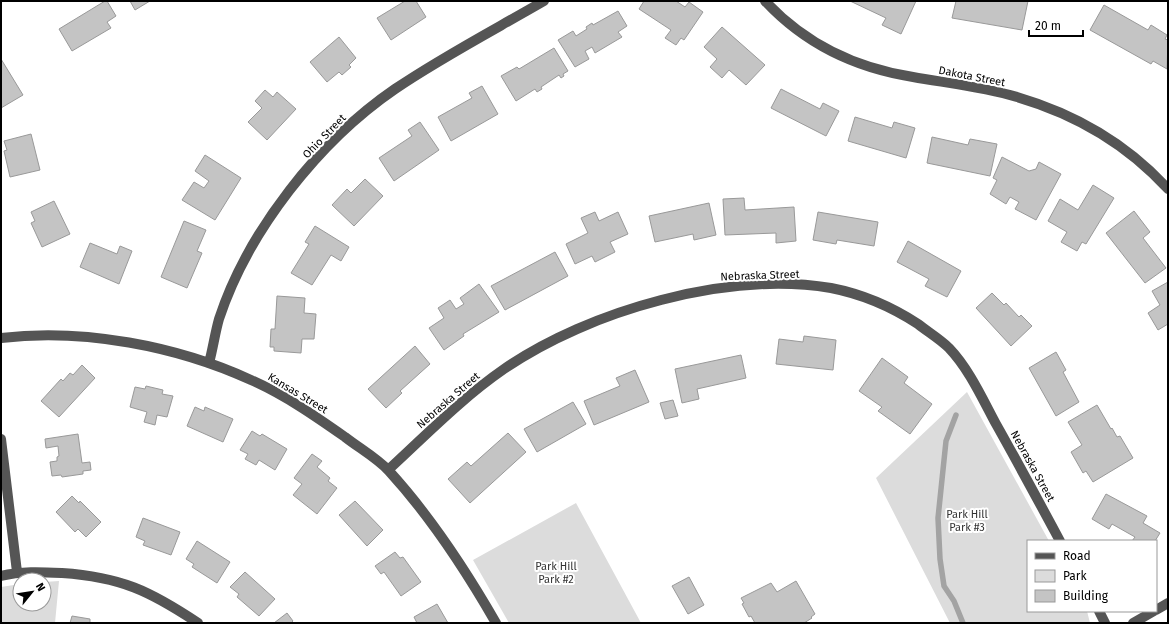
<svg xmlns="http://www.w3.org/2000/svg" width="1169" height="624" font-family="'Fira Sans',sans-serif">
	<rect width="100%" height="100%" fill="#fff"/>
	<!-- green -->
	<path fill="#dcdcdc" d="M 967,392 L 1049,541 L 1028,541 L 1028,611 L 1087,611 L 1090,623 L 950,623 L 876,478 Z
		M 576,503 L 641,623 L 509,623 L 473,560 Z
		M 59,581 L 55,623 L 1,623 L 1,587 L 20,584 L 20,604 L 44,604 L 44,582 Z"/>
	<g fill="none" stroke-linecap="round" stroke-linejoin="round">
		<!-- stream -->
		<path stroke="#a3a3a3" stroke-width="5.5" d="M 956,415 L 946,441 L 938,518 L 940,559 L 944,586 L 954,601 L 963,623"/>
	</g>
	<!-- building -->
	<path fill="#c4c4c4" stroke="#999" d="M 105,1 L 107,1 L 116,16 L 107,22 L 111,28 L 72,51 L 59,29 Z
		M 130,1 L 150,1 L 135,10 Z
		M 405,1 L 416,1 L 426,17 L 391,40 L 377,18 Z
		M 644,1 L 676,1 L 685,7 L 689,2 L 703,12 L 684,40 L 681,38 L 676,45 L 665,38 L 671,30 L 639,9 Z
		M 850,1 L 916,1 L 901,34 L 882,25 L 886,18 Z
		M 956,1 L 1028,1 L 1022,30 L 952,18 Z
		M 1104,5 L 1148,30 L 1151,25 L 1167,35 L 1165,39 L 1168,40 L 1167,69 L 1153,61 L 1151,64 L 1090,30 Z
		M 618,11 L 627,26 L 618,32 L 622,37 L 595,53 L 592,47 L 585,51 L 589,59 L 575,67 L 558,40 L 573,31 L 576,36 L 587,29 L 586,27 L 592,23 L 593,25 Z
		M 722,27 L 765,65 L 746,85 L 729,70 L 722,78 L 710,67 L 717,59 L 704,47 Z
		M 339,37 L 356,58 L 349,65 L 351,67 L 342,75 L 339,72 L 327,82 L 310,62 Z
		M 554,48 L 568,71 L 563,74 L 564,76 L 561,78 L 559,75 L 541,87 L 542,89 L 537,92 L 535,89 L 516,101 L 501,76 L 517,67 L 519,69 Z
		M 1,59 L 23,95 L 1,108 Z
		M 482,86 L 498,114 L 451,141 L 438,117 L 472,98 L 469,93 Z
		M 781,89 L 820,109 L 823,103 L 839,111 L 826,136 L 771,108 Z
		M 265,90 L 273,97 L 277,92 L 296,109 L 267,140 L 248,122 L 262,108 L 255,101 Z
		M 855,117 L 892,128 L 894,122 L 915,128 L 906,158 L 848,141 Z
		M 420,122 L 439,150 L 394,181 L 379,158 L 412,136 L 408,130 Z
		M 31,134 L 40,170 L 10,177 L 4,151 L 7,150 L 4,141 Z
		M 932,137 L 968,145 L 970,139 L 997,144 L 990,176 L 927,163 Z
		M 205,155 L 241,178 L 215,220 L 182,200 L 194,182 L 204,188 L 209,181 L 195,171 Z
		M 1002,157 L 1029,171 L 1036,169 L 1039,162 L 1061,174 L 1036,220 L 1015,209 L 1019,202 L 1010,197 L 1006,204 L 990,194 L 997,180 L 993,178 Z
		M 365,179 L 383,196 L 354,226 L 332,205 L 347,189 L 351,193 Z
		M 1093,185 L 1114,198 L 1086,244 L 1082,242 L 1077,251 L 1061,242 L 1067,232 L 1048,221 L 1060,199 L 1078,210 Z
		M 744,198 L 745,210 L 794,207 L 796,241 L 776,243 L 776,233 L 725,235 L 723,199 Z
		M 54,201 L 70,234 L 42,247 L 31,223 L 35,221 L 31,212 Z
		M 709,203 L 716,235 L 694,240 L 693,234 L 655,242 L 649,216 Z
		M 1134,211 L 1150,232 L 1143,238 L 1166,268 L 1145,283 L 1106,233 Z
		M 595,212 L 599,221 L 618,212 L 628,234 L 610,242 L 615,252 L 595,262 L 592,256 L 575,264 L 566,244 L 588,233 L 581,218 Z
		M 818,212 L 878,222 L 874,246 L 837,240 L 836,244 L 813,240 Z
		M 184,221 L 206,230 L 197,251 L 202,253 L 187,288 L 161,277 Z
		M 315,226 L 349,247 L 341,261 L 331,255 L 312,285 L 291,273 L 309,244 L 305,242 Z
		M 908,241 L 961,271 L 947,297 L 925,286 L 929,279 L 897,262 Z
		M 90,243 L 117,254 L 120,246 L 132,251 L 119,284 L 80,267 Z
		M 555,252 L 568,276 L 505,310 L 491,286 Z
		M 1168,282 L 1168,324 L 1158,330 L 1148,313 L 1160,305 L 1152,291 Z
		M 479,284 L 499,312 L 463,334 L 464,336 L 444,350 L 429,328 L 444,318 L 438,308 L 450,300 L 456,309 L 464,304 L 460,298 Z
		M 992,293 L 1004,305 L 1006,303 L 1019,317 L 1021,315 L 1032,326 L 1011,346 L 976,308 Z
		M 277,296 L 305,298 L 304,313 L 316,314 L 314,339 L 302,339 L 301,353 L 274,351 L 274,347 L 270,347 L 271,329 L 275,329 Z
		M 804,336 L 836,340 L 833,370 L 776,364 L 779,339 L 803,342 Z
		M 415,346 L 430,364 L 400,391 L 402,393 L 386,408 L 368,389 Z
		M 1056,352 L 1066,370 L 1063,372 L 1079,402 L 1056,416 L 1029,368 Z
		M 741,355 L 746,378 L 697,389 L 699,399 L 682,403 L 675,369 Z
		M 882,358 L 908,377 L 904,383 L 932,404 L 910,434 L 878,411 L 882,407 L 859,391 Z
		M 82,365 L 95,378 L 59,417 L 41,401 L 61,379 L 63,381 L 70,373 L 73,375 Z
		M 635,370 L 649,402 L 594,425 L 584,401 L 620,386 L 616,378 Z
		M 146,386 L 163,390 L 162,394 L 173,396 L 167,417 L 157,415 L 155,425 L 144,422 L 147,412 L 130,407 L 135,387 L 145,389 Z
		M 673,400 L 678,416 L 665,419 L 660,403 Z
		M 573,402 L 586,424 L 537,452 L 524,429 Z
		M 1097,405 L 1111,429 L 1112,428 L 1117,437 L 1120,436 L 1133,458 L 1093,482 L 1086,471 L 1083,473 L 1071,452 L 1082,445 L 1068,422 Z
		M 195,407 L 204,411 L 205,407 L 233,419 L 223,442 L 187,426 Z
		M 252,431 L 260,436 L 262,434 L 287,449 L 275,470 L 259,460 L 256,465 L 245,459 L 248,454 L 240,450 Z
		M 508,433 L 526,452 L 470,503 L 448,479 L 467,462 L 471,466 Z
		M 78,434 L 82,463 L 90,462 L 91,470 L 83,471 L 83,474 L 62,477 L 61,475 L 52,476 L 50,462 L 57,461 L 57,457 L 59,456 L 58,446 L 46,448 L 45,439 Z
		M 312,454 L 322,461 L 317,467 L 330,478 L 328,481 L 337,488 L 317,514 L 293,495 L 302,484 L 294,478 Z
		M 1106,494 L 1147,516 L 1143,523 L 1160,533 L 1155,541 L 1132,541 L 1135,537 L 1112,524 L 1109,529 L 1092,519 Z
		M 72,496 L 79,503 L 80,501 L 101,522 L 86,537 L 78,529 L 75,532 L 56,512 Z
		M 355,501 L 383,530 L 367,546 L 339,515 Z
		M 143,518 L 180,532 L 171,555 L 143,545 L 145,541 L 136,537 Z
		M 197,541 L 230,562 L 217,583 L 192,567 L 194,564 L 186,559 Z
		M 395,552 L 400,558 L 403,557 L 421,582 L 401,596 L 384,572 L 381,574 L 375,566 Z
		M 245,572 L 275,599 L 259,616 L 237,597 L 239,594 L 230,587 Z
		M 689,577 L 704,605 L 688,614 L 672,586 Z
		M 796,581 L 815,614 L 811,617 L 812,618 L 804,623 L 755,623 L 751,616 L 749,617 L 742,604 L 744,603 L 741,598 L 771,583 L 777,592 Z
		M 437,604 L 448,623 L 417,623 L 414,617 Z
		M 287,613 L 293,621 L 291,623 L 274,623 Z
		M 72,616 L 90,619 L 90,623 L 70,623 Z"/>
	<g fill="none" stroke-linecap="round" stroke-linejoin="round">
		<!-- minor -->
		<path stroke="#555" stroke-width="10" d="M 765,1 C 805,44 855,68 913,77 C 947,83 984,87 1017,97 C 1075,114 1127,144 1168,189
			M 1,338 C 83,328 177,346 251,380 C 285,395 315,416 345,437 C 359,448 377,458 389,471 C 431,517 465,569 496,623
			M 209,363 C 213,348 215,333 219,319 C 248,231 319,141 395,89 C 442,57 494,30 544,1
			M 1,439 L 17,572
			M 388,470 C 426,435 462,398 504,369 C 590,310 728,271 831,288 C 862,294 892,307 918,324 C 928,332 940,339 949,348 C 969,369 982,398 996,424 C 1018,463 1039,502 1060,541
			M 1,576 C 21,571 41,572 62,573 C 121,577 150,591 198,623
			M 1156,610 L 1168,603
			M 1099,611 L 1105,623
			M 1133,623 L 1154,611"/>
	</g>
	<g text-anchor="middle" stroke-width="4" stroke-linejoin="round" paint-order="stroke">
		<!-- street labels -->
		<g font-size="11" fill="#000" stroke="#fff">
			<text transform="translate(972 76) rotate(11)" y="4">Dakota Street</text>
			<text transform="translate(324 136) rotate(-46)" y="4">Ohio Street</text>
			<text transform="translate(760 275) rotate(-2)" y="4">Nebraska Street</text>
			<text transform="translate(298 393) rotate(31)" y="4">Kansas Street</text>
			<text transform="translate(448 400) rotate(-41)" y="4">Nebraska Street</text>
			<text transform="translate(1033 466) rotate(61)" y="4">Nebraska Street</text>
		</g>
		<!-- park labels -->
		<g font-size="11" fill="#333" stroke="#fff">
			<text x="967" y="518">Park Hill<tspan x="967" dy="13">Park #3</tspan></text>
			<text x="556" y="570">Park Hill<tspan x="556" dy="13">Park #2</tspan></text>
		</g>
	</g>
	<!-- border -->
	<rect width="1169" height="624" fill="none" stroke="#000000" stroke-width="4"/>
	<!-- legend -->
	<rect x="1027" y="540" width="130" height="72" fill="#ffffff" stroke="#999999"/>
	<rect x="1035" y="553" width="20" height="6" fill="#555555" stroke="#999999"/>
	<text x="1063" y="560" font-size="12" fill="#000000">Road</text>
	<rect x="1035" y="570" width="20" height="12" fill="#dcdcdc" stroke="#999999"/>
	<text x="1063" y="580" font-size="12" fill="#000000">Park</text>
	<rect x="1035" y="590" width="20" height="12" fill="#c4c4c4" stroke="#999999"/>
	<text x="1063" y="600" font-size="12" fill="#000000">Building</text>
	<!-- north arrow -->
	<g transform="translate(32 592) rotate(60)"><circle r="19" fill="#ffffff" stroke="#999999"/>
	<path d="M0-3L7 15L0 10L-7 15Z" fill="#000000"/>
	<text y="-6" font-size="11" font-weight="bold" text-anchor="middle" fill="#000000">N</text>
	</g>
	<!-- scale -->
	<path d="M1029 30v6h54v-6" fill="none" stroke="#000000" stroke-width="2"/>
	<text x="1035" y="30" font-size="12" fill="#000000" stroke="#ffffff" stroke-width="3" paint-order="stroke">20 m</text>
</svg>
